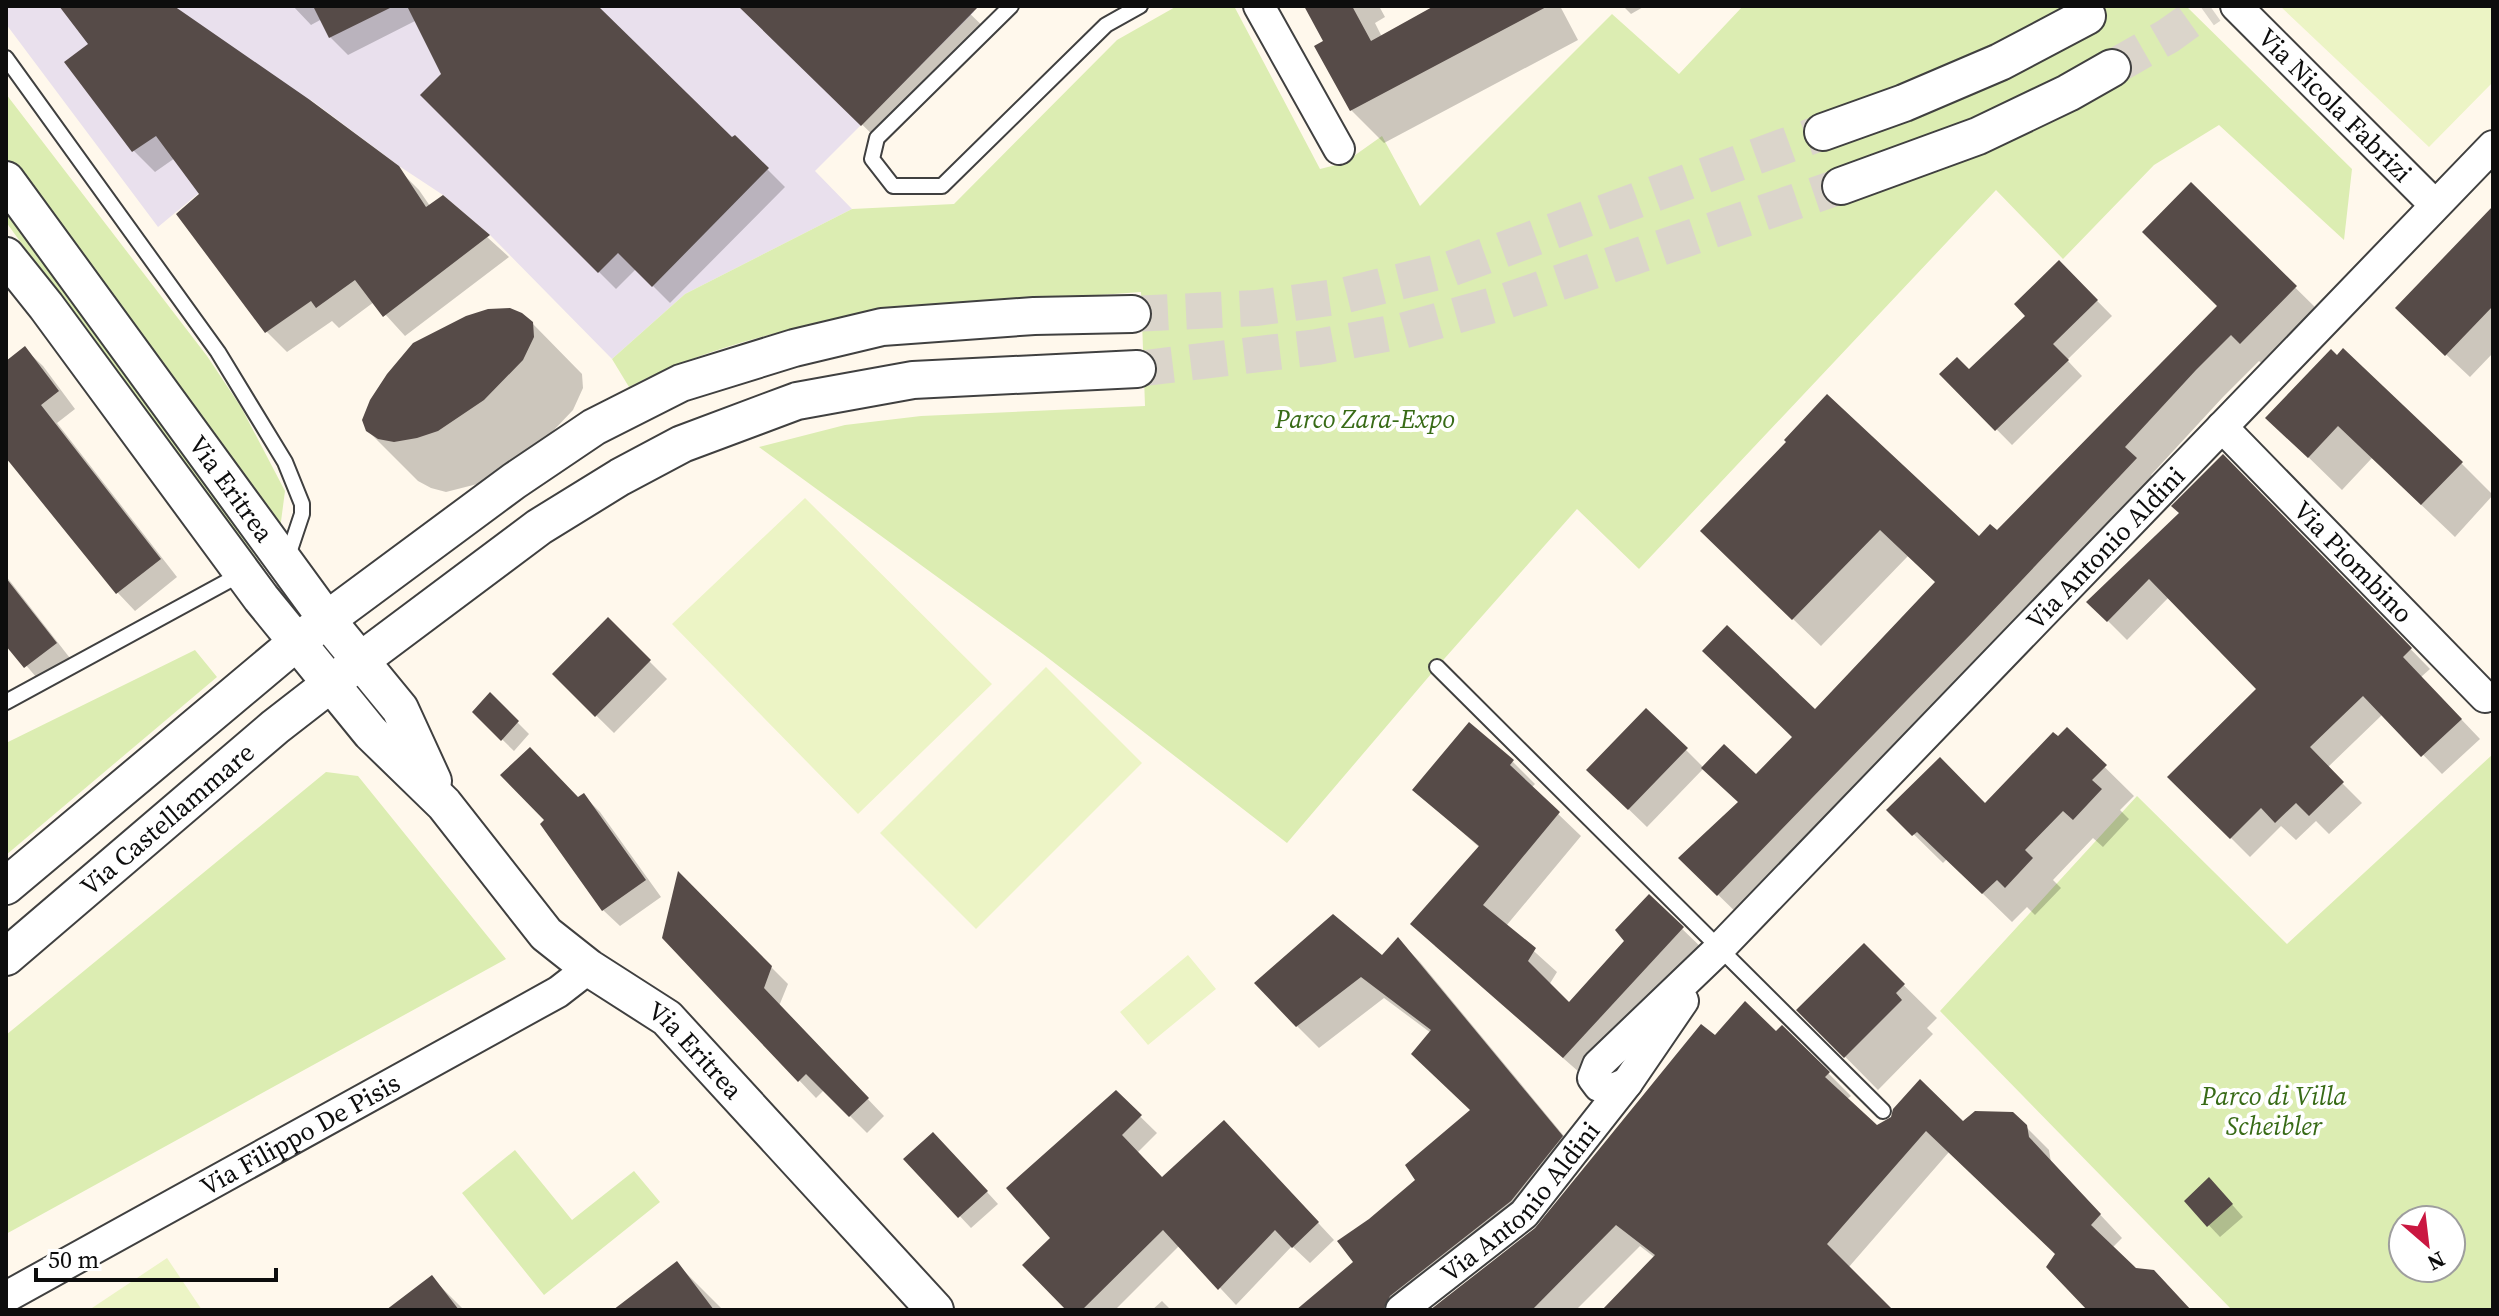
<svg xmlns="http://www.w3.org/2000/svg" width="2499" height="1316" font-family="'Source Serif 4',serif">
	<rect width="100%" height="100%" fill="#fff8ec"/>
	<!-- industrial -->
	<path fill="#e9e0ed" d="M 6,6 L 967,6 L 974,12 L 815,171 L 852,209 L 685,294 L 612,359 L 490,235 L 443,195 L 399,166 L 311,100 L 158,227 L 6,24 Z"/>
	<!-- green -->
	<path fill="#dcedb2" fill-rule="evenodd" d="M 1177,6 L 1234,6 L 1320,169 L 1344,163 L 1382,136 L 1420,206 L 1612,14 L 1679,74 L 1743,6 L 2186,6 L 2352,169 L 2344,240 L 2219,125 L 2154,165 L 2063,259 L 1996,190 L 1639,569 L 1577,509 L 1437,667 L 1287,843 L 1043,654 L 759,447 L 845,425 L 921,416 L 1145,406 L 1141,292 C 968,305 786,306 629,387 L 612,359 L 685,294 L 852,209 L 954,204 L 1117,40 Z
		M 6,94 L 207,356 L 241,407 L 285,491 L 280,529 L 6,168 Z
		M 6,206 L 73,290 L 265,570 L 261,574 L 6,222 Z
		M 195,650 L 217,677 L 6,855 L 6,743 Z
		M 2493,754 L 2493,1310 L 2232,1310 L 1940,1011 L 2137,796 L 2287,944 ZM 2403,1220 L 2451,1220 L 2451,1268 L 2403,1268 Z
		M 326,772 L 358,776 L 506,959 L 6,1234 L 6,1035 Z
		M 515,1150 L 572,1220 L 634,1171 L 660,1202 L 544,1295 L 462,1193 Z"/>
	<!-- pitch -->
	<path fill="#ecf4c5" d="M 2280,6 L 2493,6 L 2493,82 L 2429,147 Z
		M 805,498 L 992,684 L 858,814 L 672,624 Z
		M 1046,667 L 1142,763 L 976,929 L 880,833 Z
		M 1188,955 L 1216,989 L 1148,1045 L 1120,1012 Z
		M 167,1258 L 202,1310 L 89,1310 Z"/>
	<!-- shadow -->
	<path fill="#0003" d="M 61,6 L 171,6 L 397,168 L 419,190 L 430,206 L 443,197 L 509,257 L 405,336 L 374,302 L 339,328 L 332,321 L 287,352 L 266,331 L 202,194 L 175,158 L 155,172 L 134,151 L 91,44 Z
		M 293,6 L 595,6 L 732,140 L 735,137 L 785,187 L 670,303 L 636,269 L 616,289 L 422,95 L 443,74 L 417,20 L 348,55 L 330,37 L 322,19 L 311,25 Z
		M 741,6 L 962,6 L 992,35 L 883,145 Z
		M 1306,6 L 1379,6 L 1385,17 L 1375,23 L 1382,37 L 1435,6 L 1560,6 L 1578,40 L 1384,143 L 1351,110 L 1326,42 Z
		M 1623,6 L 1645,6 L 1631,14 Z
		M 2191,185 L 2323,315 L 2269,370 L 2259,361 L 2223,397 L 2151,475 L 2163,486 L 1746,922 L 1708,885 L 1740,803 L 1704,768 L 1647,827 L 1588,770 L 1646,710 L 1704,768 L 1756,777 L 1937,583 L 1908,556 L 1821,646 L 1730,558 L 1788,442 L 1979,539 L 1997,533 L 2220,306 Z
		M 2493,209 L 2493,353 L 2470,377 L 2421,331 Z
		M 2059,262 L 2112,316 L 2067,360 L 2082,376 L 2012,445 L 1942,374 L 1970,372 L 2028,316 Z
		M 532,323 L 582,374 L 583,388 L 573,410 L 535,450 L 489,481 L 446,492 L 431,488 L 418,481 L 367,430 Z
		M 25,349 L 43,366 L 75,409 L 57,423 L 177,577 L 135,611 L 118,593 L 10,460 L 6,463 L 6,363 Z
		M 2331,352 L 2461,463 L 2493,495 L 2455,537 L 2372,458 L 2342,490 L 2301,450 Z
		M 2223,457 L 2430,669 L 2421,677 L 2480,739 L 2442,774 L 2383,714 L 2327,768 L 2362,803 L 2329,834 L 2316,821 L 2296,840 L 2281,826 L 2250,857 L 2170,777 L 2258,689 L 2169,597 L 2127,640 L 2089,602 L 2182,513 Z
		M 6,576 L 73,662 L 43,685 L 6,642 Z
		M 608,620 L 667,679 L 614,733 L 554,674 Z
		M 490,695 L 529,734 L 514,751 L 474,712 Z
		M 2067,730 L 2134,796 L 2120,810 L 2129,819 L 2103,847 L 2093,838 L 2053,880 L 2061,888 L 2035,915 L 2027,907 L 2012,922 L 1947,859 L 1943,863 L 1889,810 L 1986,805 Z
		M 1513,762 L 1535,784 L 1531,788 L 1581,836 L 1506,926 L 1557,972 L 1549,985 L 1569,1005 L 1626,942 L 1649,897 L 1705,951 L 1587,1079 L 1435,946 L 1480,848 L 1415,790 Z
		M 584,796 L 600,812 L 661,897 L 620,926 L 603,910 L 543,824 Z
		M 679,875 L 788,984 L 779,1006 L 884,1116 L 867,1133 L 824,1090 L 816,1098 L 664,938 Z
		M 1398,940 L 1420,962 L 1583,1159 L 1422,1310 L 1299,1310 L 1355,1263 L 1370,1221 L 1418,1181 L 1472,1110 L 1431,1033 L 1384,998 L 1319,1048 L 1297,1026 L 1382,958 Z
		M 1864,946 L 1937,1018 L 1927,1028 L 1933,1034 L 1878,1090 L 1799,1010 Z
		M 1782,1027 L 1851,1096 L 1847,1099 L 1877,1128 L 1963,1124 L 2026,1127 L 2049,1150 L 2051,1162 L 2122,1238 L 2112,1248 L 2136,1270 L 2190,1310 L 2090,1310 L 2057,1255 L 1949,1152 L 1848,1268 L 1890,1310 L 1722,1310 L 1640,1246 L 1576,1310 L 1433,1310 L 1537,1229 L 1715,1038 L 1776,1033 Z
		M 1116,1093 L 1157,1133 L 1137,1153 L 1163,1179 L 1240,1139 L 1334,1240 L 1310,1263 L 1292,1246 L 1236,1305 L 1180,1245 L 1115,1310 L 1069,1310 L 1053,1239 Z
		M 945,1146 L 998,1204 L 971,1228 L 906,1159 Z
		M 2221,1192 L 2243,1217 L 2220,1237 L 2186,1201 Z
		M 677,1264 L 723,1310 L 616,1310 Z
		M 432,1278 L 464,1310 L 389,1310 Z
		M 1162,1301 L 1171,1310 L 1152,1310 Z"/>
	<!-- building -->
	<path fill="#564b48" d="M 59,6 L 174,6 L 310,100 L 399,166 L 426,207 L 443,195 L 490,235 L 383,317 L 355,280 L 316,308 L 311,301 L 265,333 L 176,214 L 199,194 L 156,136 L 132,152 L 64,62 L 88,44 Z
		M 313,6 L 394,6 L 329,38 Z
		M 407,6 L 598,6 L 732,137 L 735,135 L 769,168 L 652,287 L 618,253 L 598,273 L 420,95 L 441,74 Z
		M 738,6 L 979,6 L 861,126 Z
		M 1304,6 L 1352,6 L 1371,41 L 1434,6 L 1548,6 L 1350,111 L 1314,46 L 1323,41 Z
		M 2191,182 L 2297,286 L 2240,344 L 2231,335 L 2196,370 L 2125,447 L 2137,458 L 1970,635 L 1717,896 L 1678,858 L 1738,802 L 1701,768 L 1724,744 L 1756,774 L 1792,737 L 1702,651 L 1727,625 L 1815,709 L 1935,582 L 1880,530 L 1792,620 L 1700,531 L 1786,442 L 1784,440 L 1827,394 L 1979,536 L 1990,524 L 1997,530 L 2217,306 L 2142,232 Z
		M 2493,206 L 2493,306 L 2445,356 L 2395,308 Z
		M 2059,260 L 2098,300 L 2053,344 L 2069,360 L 1995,431 L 1939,374 L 1957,357 L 1969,369 L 2025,316 L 2014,304 Z
		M 510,308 L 522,313 L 533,322 L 534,337 L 523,360 L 484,400 L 438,431 L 417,438 L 394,442 L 378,439 L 366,431 L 362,420 L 370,400 L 387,374 L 413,343 L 466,316 L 488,309 Z
		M 25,346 L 59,391 L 41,405 L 161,559 L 116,594 L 6,458 L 6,361 Z
		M 2343,348 L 2463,462 L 2421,505 L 2338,426 L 2308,458 L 2265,418 L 2331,349 L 2337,355 Z
		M 2223,454 L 2412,648 L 2403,657 L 2462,719 L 2421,757 L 2363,696 L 2310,747 L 2344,782 L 2309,816 L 2296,803 L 2275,823 L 2261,808 L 2230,839 L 2167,777 L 2256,689 L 2149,579 L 2107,622 L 2086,602 L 2179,513 L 2171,506 Z
		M 6,578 L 57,643 L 24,668 L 6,646 Z
		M 608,617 L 651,660 L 595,717 L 552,674 Z
		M 490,692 L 519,721 L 501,741 L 472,712 Z
		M 1646,708 L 1688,748 L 1628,810 L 1586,770 Z
		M 1469,722 L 1514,760 L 1510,765 L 1560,812 L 1483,905 L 1536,948 L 1528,961 L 1569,1002 L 1624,941 L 1615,930 L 1649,894 L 1684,927 L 1563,1058 L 1410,924 L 1479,846 L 1412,790 Z
		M 2067,727 L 2107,765 L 2092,780 L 2102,789 L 2073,820 L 2063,811 L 2025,850 L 2033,858 L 2005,888 L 1997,880 L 1982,894 L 1917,832 L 1912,836 L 1886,810 L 1940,757 L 1985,803 L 2053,732 L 2058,736 Z
		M 530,747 L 578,797 L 584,793 L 646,880 L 602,911 L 540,824 L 544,820 L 500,775 Z
		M 678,871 L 772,966 L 764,988 L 869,1098 L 849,1117 L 806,1074 L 798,1082 L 662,938 Z
		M 1333,914 L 1382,955 L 1398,937 L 1563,1136 L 1511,1201 L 1390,1296 L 1383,1310 L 1296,1310 L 1353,1262 L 1337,1241 L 1369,1219 L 1415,1180 L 1405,1165 L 1470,1110 L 1411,1054 L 1431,1030 L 1361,977 L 1296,1027 L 1254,983 Z
		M 1864,943 L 1905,984 L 1896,993 L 1902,1000 L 1844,1058 L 1796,1010 Z
		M 1745,1001 L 1776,1031 L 1782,1025 L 1830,1072 L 1825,1077 L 1877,1125 L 1891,1117 L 1893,1109 L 1920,1079 L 1963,1121 L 1975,1111 L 2013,1112 L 2027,1125 L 2029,1137 L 2101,1214 L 2091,1225 L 2136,1268 L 2154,1270 L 2191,1310 L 2087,1310 L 2046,1267 L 2055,1254 L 1926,1131 L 1827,1244 L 1893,1310 L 1602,1310 L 1655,1255 L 1616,1225 L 1532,1310 L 1430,1310 L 1535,1228 L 1701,1024 L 1715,1035 Z
		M 1116,1090 L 1142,1115 L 1122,1135 L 1162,1177 L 1224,1120 L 1319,1222 L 1292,1248 L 1275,1230 L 1218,1290 L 1163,1230 L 1082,1310 L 1066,1310 L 1022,1265 L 1050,1238 L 1006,1188 Z
		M 933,1132 L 988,1191 L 958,1218 L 903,1159 Z
		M 2209,1177 L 2233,1204 L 2207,1227 L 2184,1201 Z
		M 677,1261 L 714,1310 L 613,1310 Z
		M 432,1275 L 459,1310 L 386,1310 Z"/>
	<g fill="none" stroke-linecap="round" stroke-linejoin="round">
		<!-- tertiary-tunnel -->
		<path stroke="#dbd5cb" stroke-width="36" stroke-dasharray="36 18" stroke-linecap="butt" d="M 2112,68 L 2168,36 L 2210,6
			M 1132,314 L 1257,308 L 1342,296 L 1450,269 L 1823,132
			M 1137,369 L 1317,347 L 1402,331 L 1497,304 L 1841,186"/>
		<defs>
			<path id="service" d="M 1011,6 L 877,138 L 872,159 L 893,186 L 942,186 L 1106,25 L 1140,6
				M 6,58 L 218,352 L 285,462 L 302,504 L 302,514 L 287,559
				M 1437,667 L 1883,1111
				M 6,702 L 241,574"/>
			<g id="minor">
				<path d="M 1259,6 L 1339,149"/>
				<path id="s1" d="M 2236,6 L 2435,205"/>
				<path id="s2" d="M 2222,427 L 2485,697"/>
				<path id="s3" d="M 1627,1083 L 1613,1089 L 1599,1086 L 1593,1078 L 1598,1065 L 1719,949 L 2493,146"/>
				<path id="s4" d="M 6,1297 L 558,992 L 589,968"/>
				<path id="s5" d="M 1401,1310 L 1524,1214 L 1627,1083 L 1683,1001"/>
			</g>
			<g id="tertiary">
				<path d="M 1823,132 L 1904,103 L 2000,62 L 2087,16"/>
				<path id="s6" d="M 6,180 L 327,620 L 400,709 L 433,781"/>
				<path d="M 1841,186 L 1978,136 L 2068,93 L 2112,68"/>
				<path id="s7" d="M 6,256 L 46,306 L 261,598 L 371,733 L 444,804 L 546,934 L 589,968 L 667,1018 L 935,1310"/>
				<path d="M 6,886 L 298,641 L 514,481 L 594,427 L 681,383 L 794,348 L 882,327 L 1034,316 L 1132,314"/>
				<path id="s8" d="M 6,957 L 275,727 L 360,661 L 539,527 L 620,477 L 682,444 L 797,401 L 913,380 L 1137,369"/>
			</g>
		</defs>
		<!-- service casing -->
		<use href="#service" stroke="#404040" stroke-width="18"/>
		<!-- minor casing -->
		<use href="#minor" stroke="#404040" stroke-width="34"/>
		<!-- tertiary casing -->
		<use href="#tertiary" stroke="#404040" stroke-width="40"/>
		<!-- service -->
		<use href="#service" stroke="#fff" stroke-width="14"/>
		<!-- minor -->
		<use href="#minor" stroke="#fff" stroke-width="30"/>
		<!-- tertiary -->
		<use href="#tertiary" stroke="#fff" stroke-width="36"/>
	</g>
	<g text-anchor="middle" stroke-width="8" stroke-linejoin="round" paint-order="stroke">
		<!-- street labels -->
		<g font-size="26" fill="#0d0d0d" stroke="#fff">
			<text dy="9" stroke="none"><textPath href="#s1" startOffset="140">Via Nicola Fabrizi</textPath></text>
			<text dy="9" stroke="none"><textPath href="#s6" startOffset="382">Via Eritrea</textPath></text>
			<text dy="9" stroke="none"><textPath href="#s3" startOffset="778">Via Antonio Aldini</textPath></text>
			<text dy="9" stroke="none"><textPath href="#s2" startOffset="188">Via Piombino</textPath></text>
			<text dy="9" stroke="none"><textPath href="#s8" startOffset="212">Via Castellammare</textPath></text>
			<text dy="9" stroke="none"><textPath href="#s7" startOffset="1058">Via Eritrea</textPath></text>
			<text dy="9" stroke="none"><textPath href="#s4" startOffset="336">Via Filippo De Pisis</textPath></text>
			<text dy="9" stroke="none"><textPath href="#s5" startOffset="162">Via Antonio Aldini</textPath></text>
		</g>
		<!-- park labels -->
		<g font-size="26" font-style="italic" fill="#386b17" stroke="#fff">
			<text x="1365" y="428">Parco Zara-Expo</text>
			<text x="2274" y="1105">Parco di Villa<tspan x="2274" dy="30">Scheibler</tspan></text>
		</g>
	</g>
	<!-- border -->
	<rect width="2499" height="1316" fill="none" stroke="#0d0d0d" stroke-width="16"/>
	<!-- north arrow -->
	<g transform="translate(2427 1244) rotate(152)"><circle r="38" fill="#ffffff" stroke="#9e9e9e" stroke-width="2"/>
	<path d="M0-6L14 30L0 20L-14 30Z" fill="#ca1741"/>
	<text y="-12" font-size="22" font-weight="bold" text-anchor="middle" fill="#0d0d0d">N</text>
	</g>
	<!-- scale -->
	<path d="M36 1268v12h240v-12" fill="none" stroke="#0d0d0d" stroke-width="4"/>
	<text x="48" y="1268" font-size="24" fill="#0d0d0d" stroke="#ffffff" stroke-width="6" paint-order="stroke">50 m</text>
</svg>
